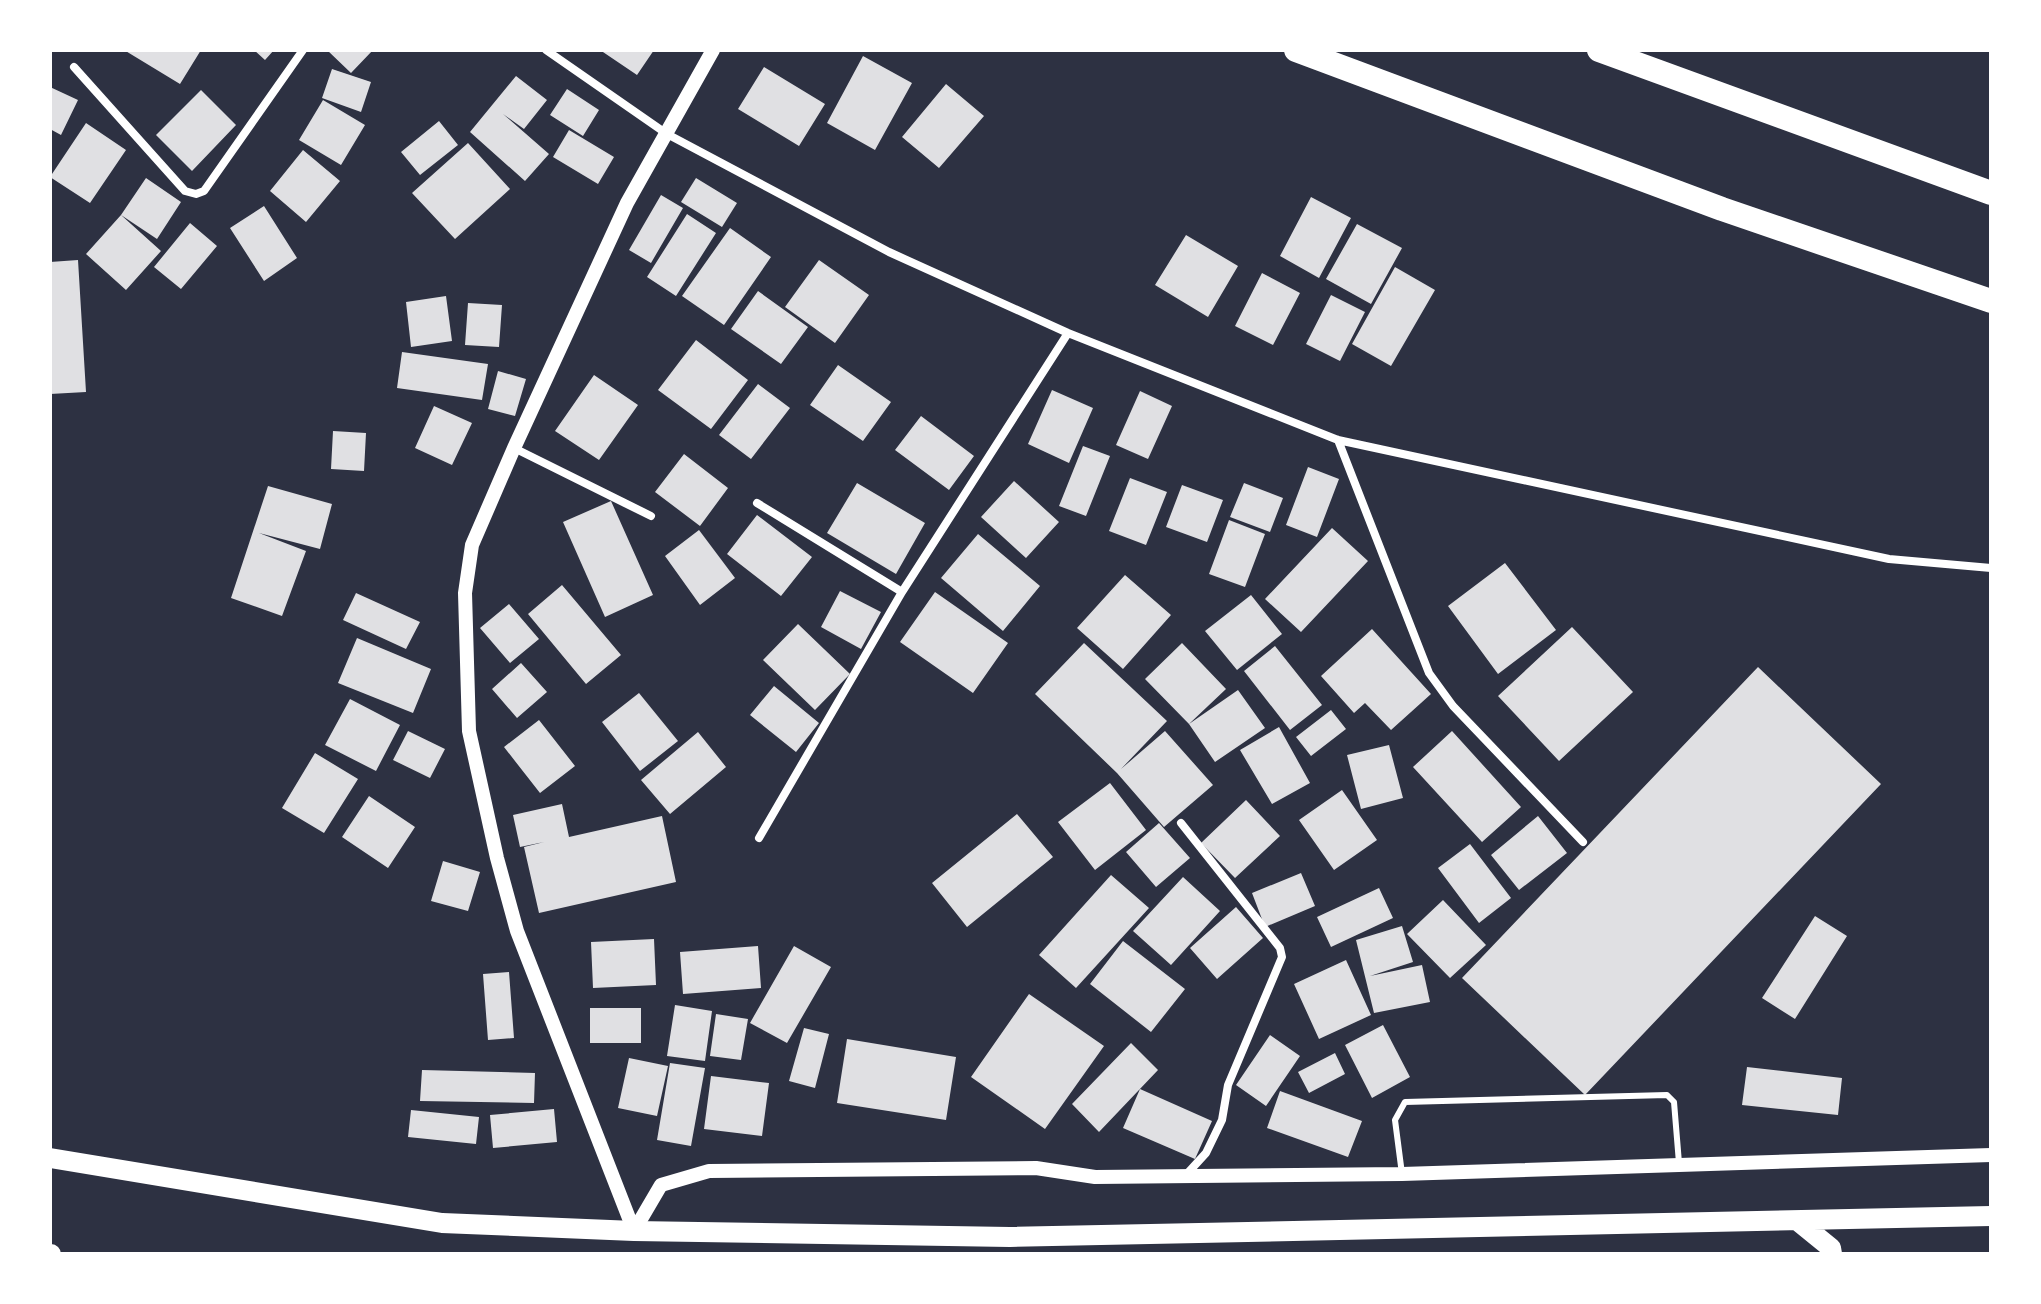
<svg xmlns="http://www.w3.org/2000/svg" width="2041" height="1304" font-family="Montserrat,sans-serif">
	<rect width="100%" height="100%" fill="#2d3142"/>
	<!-- building -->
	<path fill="#e0e0e3" d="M 124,50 L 201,50 L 180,84 Z
		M 254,50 L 274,50 L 265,60 Z
		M 327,50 L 373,50 L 351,73 Z
		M 600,50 L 654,50 L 637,75 Z
		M 863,56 L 912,83 L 875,150 L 827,123 Z
		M 764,67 L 825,104 L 799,146 L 738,109 Z
		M 332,69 L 371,82 L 361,112 L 322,98 Z
		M 516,76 L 547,100 L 524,129 L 503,114 L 549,154 L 525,181 L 470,132 Z
		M 946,84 L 984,116 L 939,168 L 902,137 Z
		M 50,87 L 78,100 L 61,135 L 50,129 Z
		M 567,89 L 599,110 L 583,136 L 550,115 Z
		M 201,90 L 236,125 L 192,171 L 156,135 Z
		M 323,100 L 365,125 L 341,165 L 299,140 Z
		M 439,121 L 458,145 L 420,175 L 401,152 Z
		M 86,123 L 126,150 L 90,203 L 50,177 Z
		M 569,130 L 614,157 L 598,184 L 553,157 Z
		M 468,143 L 510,189 L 455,239 L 412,193 Z
		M 303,150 L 340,181 L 306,222 L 270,191 Z
		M 146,178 L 181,202 L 157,239 L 121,215 L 161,251 L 126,290 L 86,254 L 121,215 Z
		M 696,178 L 737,203 L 722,227 L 681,202 Z
		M 661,195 L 683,208 L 651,263 L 629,250 Z
		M 1311,197 L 1351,218 L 1319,278 L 1280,256 Z
		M 264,206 L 297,258 L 264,281 L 230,228 Z
		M 687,214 L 716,233 L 676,296 L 647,277 Z
		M 190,223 L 217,246 L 181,289 L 154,267 Z
		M 1357,224 L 1402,248 L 1371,304 L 1326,279 Z
		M 730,228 L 771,257 L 724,325 L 682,296 Z
		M 1186,235 L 1238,266 L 1208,317 L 1155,285 Z
		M 78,260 L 86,392 L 50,394 L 50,262 Z
		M 819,260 L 869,295 L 835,343 L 785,307 Z
		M 1395,267 L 1435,290 L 1391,366 L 1352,344 Z
		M 1262,273 L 1300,293 L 1273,345 L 1235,326 Z
		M 758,291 L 808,327 L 781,364 L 731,329 Z
		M 1331,295 L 1365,312 L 1340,361 L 1306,344 Z
		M 446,296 L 452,341 L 411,347 L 406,302 Z
		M 468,303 L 502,305 L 499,347 L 465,345 Z
		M 696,340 L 748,380 L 711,429 L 658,390 Z
		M 402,352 L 488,364 L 482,400 L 397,388 Z
		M 838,365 L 891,402 L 863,441 L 810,405 Z
		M 498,371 L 526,379 L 515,416 L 488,409 Z
		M 594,375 L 638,405 L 599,460 L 555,431 Z
		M 758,384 L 790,408 L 751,459 L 719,435 Z
		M 1052,390 L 1093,408 L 1069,463 L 1028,444 Z
		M 1140,391 L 1172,406 L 1148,459 L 1116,445 Z
		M 434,406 L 472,423 L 452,465 L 415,448 Z
		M 921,416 L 974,456 L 949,490 L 895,450 Z
		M 333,431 L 366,433 L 364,471 L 331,469 Z
		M 1083,446 L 1110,456 L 1086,516 L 1059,506 Z
		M 684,454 L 728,488 L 700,526 L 655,492 Z
		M 1308,467 L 1339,479 L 1317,537 L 1286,525 Z
		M 1130,478 L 1167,492 L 1146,545 L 1109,531 Z
		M 1014,481 L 1059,522 L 1026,558 L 981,517 Z
		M 857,483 L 925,523 L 896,574 L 827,533 Z
		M 1244,483 L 1283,498 L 1270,532 L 1230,517 Z
		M 1182,485 L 1223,500 L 1207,542 L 1166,527 Z
		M 268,486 L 332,504 L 320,549 L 259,533 L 306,551 L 282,616 L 231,598 Z
		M 611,501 L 653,595 L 605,617 L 563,522 Z
		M 757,515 L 812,557 L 781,596 L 727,554 Z
		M 1229,520 L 1265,534 L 1245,587 L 1209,574 Z
		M 1332,528 L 1368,561 L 1301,632 L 1265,599 Z
		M 699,530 L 735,578 L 700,605 L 665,556 Z
		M 978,534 L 1040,586 L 1003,631 L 941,578 Z
		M 1505,563 L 1556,630 L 1498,674 L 1448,606 Z
		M 1125,575 L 1171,615 L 1123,669 L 1077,628 Z
		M 562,585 L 621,655 L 586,684 L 528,614 Z
		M 840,591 L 881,612 L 861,649 L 821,627 Z
		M 935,592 L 1008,643 L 973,693 L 900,642 Z
		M 356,593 L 420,622 L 406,649 L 343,620 Z
		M 1251,595 L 1282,634 L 1237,670 L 1205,631 Z
		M 509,604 L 539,639 L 510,663 L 480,628 Z
		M 798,624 L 850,674 L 815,710 L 763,660 Z
		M 1572,627 L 1633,692 L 1559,761 L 1498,696 Z
		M 1372,629 L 1431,694 L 1391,730 L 1365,703 L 1354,713 L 1321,676 Z
		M 357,638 L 431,669 L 413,713 L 338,683 Z
		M 1084,643 L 1167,721 L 1121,769 L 1165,731 L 1213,785 L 1164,827 L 1117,773 L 1035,694 Z
		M 1182,643 L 1226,689 L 1189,724 L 1238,690 L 1265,728 L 1215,762 L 1189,724 L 1145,679 Z
		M 1275,646 L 1322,705 L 1290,730 L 1244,671 Z
		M 521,663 L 547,692 L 517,718 L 492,689 Z
		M 1758,667 L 1881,784 L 1585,1095 L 1462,978 Z
		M 774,686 L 819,723 L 796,752 L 750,715 Z
		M 639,693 L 678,741 L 640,771 L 602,722 Z
		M 350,699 L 400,725 L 376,771 L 325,745 Z
		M 1331,710 L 1346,729 L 1311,756 L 1296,737 Z
		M 539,720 L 575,766 L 540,793 L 504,747 Z
		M 1279,727 L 1310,783 L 1272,804 L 1240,750 Z
		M 408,731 L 445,749 L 430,778 L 393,760 Z
		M 1452,731 L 1521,807 L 1482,842 L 1413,767 Z
		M 698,732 L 726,767 L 670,814 L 641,780 Z
		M 1389,745 L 1403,798 L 1361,809 L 1347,755 Z
		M 315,753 L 358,779 L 324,833 L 282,808 Z
		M 1110,783 L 1146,830 L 1095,870 L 1058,822 Z
		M 1342,790 L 1377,840 L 1334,870 L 1299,820 Z
		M 369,796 L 415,827 L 388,868 L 342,837 Z
		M 1246,800 L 1280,836 L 1235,878 L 1201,843 Z
		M 562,804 L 569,837 L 662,816 L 676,882 L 539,913 L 524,847 L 544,842 L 520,847 L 513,815 Z
		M 1017,814 L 1053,857 L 967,927 L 932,883 Z
		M 1538,816 L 1567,853 L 1519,890 L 1491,855 Z
		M 1159,823 L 1190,858 L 1156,887 L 1126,852 Z
		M 1470,844 L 1511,898 L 1479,923 L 1438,868 Z
		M 443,861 L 480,872 L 468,911 L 431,901 Z
		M 1301,873 L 1315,906 L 1265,927 L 1252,893 Z
		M 1111,875 L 1149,908 L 1076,988 L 1039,955 Z
		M 1183,877 L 1220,911 L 1171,965 L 1133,931 Z
		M 1379,888 L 1393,918 L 1331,947 L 1317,917 Z
		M 1443,900 L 1486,945 L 1450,978 L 1407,934 Z
		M 1236,907 L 1263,938 L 1217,979 L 1190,948 Z
		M 1815,916 L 1847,936 L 1795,1019 L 1762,998 Z
		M 1402,926 L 1413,962 L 1370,976 L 1422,965 L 1430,1002 L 1374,1013 L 1356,940 Z
		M 654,939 L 656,985 L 593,988 L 591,942 Z
		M 1123,941 L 1185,989 L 1151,1032 L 1090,984 Z
		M 758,946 L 761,988 L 683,994 L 680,952 Z
		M 794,946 L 831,967 L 787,1043 L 750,1023 Z
		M 1346,960 L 1371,1015 L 1319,1039 L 1294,984 Z
		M 509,972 L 514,1038 L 488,1040 L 483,974 Z
		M 1029,994 L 1104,1046 L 1045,1129 L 971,1077 Z
		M 675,1005 L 712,1011 L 705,1061 L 667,1056 Z
		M 590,1008 L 641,1008 L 641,1043 L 590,1043 Z
		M 716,1014 L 748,1019 L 741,1060 L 710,1056 Z
		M 1383,1025 L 1410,1077 L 1372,1098 L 1345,1045 Z
		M 804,1028 L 829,1034 L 815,1088 L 789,1081 Z
		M 1270,1035 L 1300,1056 L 1266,1106 L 1236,1085 Z
		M 847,1039 L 956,1057 L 946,1120 L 837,1103 Z
		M 1131,1043 L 1158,1070 L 1099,1132 L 1072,1104 Z
		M 1335,1053 L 1345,1074 L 1309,1093 L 1298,1072 Z
		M 629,1058 L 668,1066 L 657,1116 L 618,1108 Z
		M 670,1063 L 705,1068 L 691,1146 L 657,1140 Z
		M 1747,1067 L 1842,1078 L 1838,1115 L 1742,1105 Z
		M 422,1070 L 535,1073 L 534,1103 L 420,1101 Z
		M 711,1076 L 769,1083 L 762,1136 L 704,1129 Z
		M 1140,1089 L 1212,1121 L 1195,1159 L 1123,1128 Z
		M 1280,1091 L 1362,1121 L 1348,1157 L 1267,1128 Z
		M 554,1109 L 557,1142 L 493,1148 L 490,1115 Z
		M 411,1110 L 479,1117 L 476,1144 L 408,1137 Z"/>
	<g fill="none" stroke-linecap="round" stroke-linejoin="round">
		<!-- service -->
		<path stroke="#fff" stroke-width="6" d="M 1402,1174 L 1395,1120 L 1405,1102 L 1667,1095 L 1674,1102 L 1679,1163"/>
		<!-- minor -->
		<path stroke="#fff" stroke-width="8" d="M 546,50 L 667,134 L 889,252 L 1068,333 L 1338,440 L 1889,559 L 1991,568
			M 74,67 L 185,191 L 196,194 L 204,191 L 303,50
			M 1338,440 L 1429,673 L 1453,706 L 1583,842
			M 514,448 L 651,516
			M 757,503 L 902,592
			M 1181,823 L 1280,948 L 1282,957 L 1228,1085 L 1222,1120 L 1206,1153 L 1185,1176
			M 759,838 L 902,592 L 1068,333"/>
		<!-- tertiary -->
		<path stroke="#fff" stroke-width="14" d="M 634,1231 L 661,1185 L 709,1171 L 1036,1168 L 1095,1177 L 1402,1174 L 1991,1155
			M 634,1231 L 517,931 L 497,858 L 469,731 L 465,593 L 472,545 L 514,448 L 627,203 L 713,50"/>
		<!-- primary -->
		<path stroke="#fff" stroke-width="20" d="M 50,1158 L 442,1223 L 634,1231 L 1010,1237 L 1991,1216
			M 1799,1222 L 1831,1248 L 1832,1254
			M 50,1254 L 51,1254"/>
		<!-- motorway -->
		<path stroke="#fff" stroke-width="24" d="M 1296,50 L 1722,209 L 1991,301
			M 1599,50 L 1991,193"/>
	</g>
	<!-- border -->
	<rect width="2041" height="1304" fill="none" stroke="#ffffff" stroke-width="104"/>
</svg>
